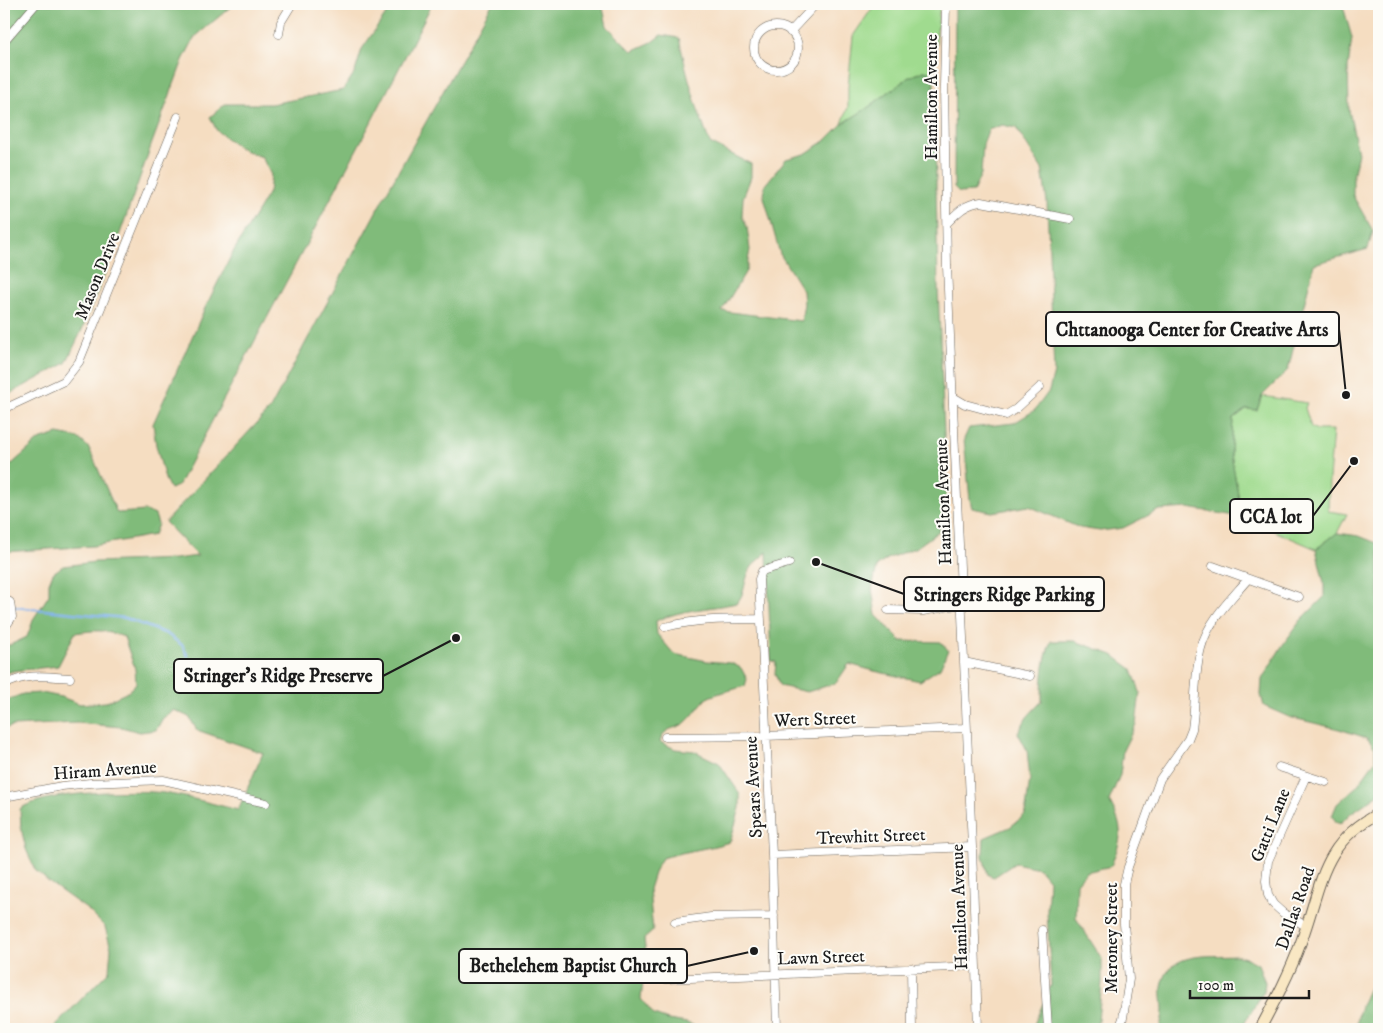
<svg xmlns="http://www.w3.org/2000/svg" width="1383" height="1033" font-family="'IM FELL DW Pica',serif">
	<rect width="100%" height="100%" fill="#fdfcf7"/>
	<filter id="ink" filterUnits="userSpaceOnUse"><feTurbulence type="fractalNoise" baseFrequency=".02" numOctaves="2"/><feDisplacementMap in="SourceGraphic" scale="10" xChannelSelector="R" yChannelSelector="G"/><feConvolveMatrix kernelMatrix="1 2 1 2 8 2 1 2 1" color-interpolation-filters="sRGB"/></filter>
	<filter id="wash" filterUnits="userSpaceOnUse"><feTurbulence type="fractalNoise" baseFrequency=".0096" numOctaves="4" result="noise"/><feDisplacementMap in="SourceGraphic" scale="20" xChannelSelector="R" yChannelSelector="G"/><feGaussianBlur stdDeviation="1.12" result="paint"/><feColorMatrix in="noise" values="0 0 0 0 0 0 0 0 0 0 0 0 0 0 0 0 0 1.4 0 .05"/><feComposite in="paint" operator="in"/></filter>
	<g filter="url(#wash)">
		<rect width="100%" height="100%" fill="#f5ddc1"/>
		<!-- green -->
		<path fill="#a0db8f" stroke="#5e7c56" d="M 875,4 L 940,4 L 933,73 L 923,71 L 909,77 L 866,109 L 842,124 L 848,107 L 848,87 L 853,36 Z
			M 1262,396 L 1307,403 L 1305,408 L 1311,427 L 1317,430 L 1333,430 L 1329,479 L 1328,511 L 1347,514 L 1337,533 L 1316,549 L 1242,517 L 1231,454 L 1233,419 L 1246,409 L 1257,410 Z"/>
		<!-- forest -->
		<path fill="#80bb7a" stroke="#4e6c4b" d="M 4,4 L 234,4 L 195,37 L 183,60 L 152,143 L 111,259 L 81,332 L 66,363 L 4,397 Z
			M 393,4 L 432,4 C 350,166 262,325 178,486 L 170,489 L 165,479 L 156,445 L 153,424 L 205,308 L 232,254 L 269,192 L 271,175 L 262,157 L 241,149 L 217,131 L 210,117 L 225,104 L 271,104 L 343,90 L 355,72 L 362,49 Z
			M 492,4 L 602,4 L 607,26 L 632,51 L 652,42 L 661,35 L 679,38 C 686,72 697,111 710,143 L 751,164 L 751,177 L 743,198 L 742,216 L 747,227 L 750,250 L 746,271 L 722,311 L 801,321 L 804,304 L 803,291 L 780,254 L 764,197 L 765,185 L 786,159 L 805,154 L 825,141 L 842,124 L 866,109 L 909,77 L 924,71 L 933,73 L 934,81 L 938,288 L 947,504 L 939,531 L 917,547 L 889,558 L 877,566 L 872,589 L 876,615 L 901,641 L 941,642 L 948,650 L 940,668 L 920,681 L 874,671 L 849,664 L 836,683 L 807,692 L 780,686 L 775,674 L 776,662 L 771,661 L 767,552 C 759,559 750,566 747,577 C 743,589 745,592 737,603 C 709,609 682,609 656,621 L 657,634 L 674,654 L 707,661 L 731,663 L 741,668 L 747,679 L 745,686 C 736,689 714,694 707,698 C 702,702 693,716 686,722 C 675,731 665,725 660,742 L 675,749 L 694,751 L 719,763 L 740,794 L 740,808 L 730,842 C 708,849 684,851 662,858 L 655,870 L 649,889 L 653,931 L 644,939 L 646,956 L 641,999 L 654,1015 L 668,1020 L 687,1023 L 703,1029 L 52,1029 L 109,971 L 111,948 L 105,927 L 88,910 L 50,883 L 35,870 L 26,849 L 21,828 L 20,809 C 42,792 135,789 164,793 C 189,797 214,804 238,810 L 263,753 L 197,730 L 189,717 L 174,710 L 163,718 L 156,730 L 140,732 L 121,727 L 77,723 L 13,726 L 4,729 L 4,701 L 23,694 L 42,693 L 61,697 L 80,704 L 106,702 L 128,692 L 136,683 L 135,669 L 124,637 C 104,629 96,630 75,633 L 58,666 L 13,671 L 4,674 L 4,646 L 10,645 L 27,637 L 34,618 L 49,595 L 49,583 L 53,573 L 63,566 L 95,562 L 175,559 L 198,556 L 165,522 L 270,409 L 384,197 Z
			M 955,4 L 1342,4 L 1343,6 L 1352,38 L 1348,68 L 1349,110 L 1358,153 L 1353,177 L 1353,196 L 1373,231 L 1368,249 L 1314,264 L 1288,370 L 1262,396 L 1257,410 L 1246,409 L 1233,419 L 1231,454 L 1242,517 L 1188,508 L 1159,510 L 1123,528 L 1100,531 L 1080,528 L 1029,506 L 992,512 L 972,508 L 970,500 L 964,439 L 969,428 L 1014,423 L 1035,410 L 1049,391 L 1054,372 L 1047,202 L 1042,169 L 1016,128 L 1002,125 L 988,130 L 983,145 L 981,174 L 973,192 L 959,193 L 954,188 Z
			M 58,434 L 78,438 L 89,448 L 117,513 L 146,511 L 155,515 L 158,524 L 154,535 L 93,546 L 4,552 L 4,471 L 39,440 Z
			M 1337,533 L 1359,536 L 1379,544 L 1379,794 L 1351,813 L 1342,822 L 1337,823 L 1332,816 L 1337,804 L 1357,786 L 1375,761 L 1375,748 L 1367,738 L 1339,729 L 1289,717 L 1264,706 L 1261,695 L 1262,679 L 1282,646 L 1301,620 L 1324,597 L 1324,583 L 1316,549 Z
			M 1051,641 L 1075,641 L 1113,655 L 1132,669 L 1140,692 L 1136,724 L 1123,750 L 1120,775 L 1109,801 C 1125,830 1122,837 1111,866 L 1086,872 L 1077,883 L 1076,918 L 1102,959 L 1102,983 L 1097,1029 L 1032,1029 L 1051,985 L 1047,911 L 1049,880 L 1039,868 L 1015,863 L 994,877 L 988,875 L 983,856 L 984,838 L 1010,827 L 1025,815 L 1030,779 L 1027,750 L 1018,733 L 1027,717 L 1042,701 C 1042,679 1043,661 1051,641 Z
			M 1235,955 L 1249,959 L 1258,964 L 1265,982 L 1264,991 L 1241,1029 L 1159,1029 C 1161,1023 1163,1017 1163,1010 C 1163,1003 1161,994 1162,987 C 1168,950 1207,957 1235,955 Z
			M 1379,967 L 1379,1029 L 1357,1029 C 1356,1007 1371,987 1379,967 Z"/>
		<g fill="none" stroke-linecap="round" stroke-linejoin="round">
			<!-- stream -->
			<path stroke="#7fb1eb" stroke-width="2.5" d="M 4,606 L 125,618 L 167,634 L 182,645 L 188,656"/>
		</g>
	</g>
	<g filter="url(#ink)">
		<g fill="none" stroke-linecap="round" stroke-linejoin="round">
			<defs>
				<path id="street" d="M 946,4 L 944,86 L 947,266 L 972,847 L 978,1029
					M754 48a22 22 0 1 1 44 0a22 22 0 1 1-44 0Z
					M 790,32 L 816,4
					M 279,34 L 281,22 L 292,4
					M 4,41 L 36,4
					M 947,223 C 958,212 965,204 981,202 L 1070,219
					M 953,397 L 965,404 L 1006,415 L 1016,409 L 1040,387
					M 4,409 L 64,381 L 79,362 L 178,117
					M 1213,566 L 1299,597
					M 4,599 L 10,602 L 12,617 L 4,629
					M 888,610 L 923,611 L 962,604
					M 665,627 C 697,619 728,619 761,619
					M 964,662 L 1030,676
					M 4,685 C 27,673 44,676 70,678
					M 665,737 L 765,736 L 966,728
					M 1279,767 L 1326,782
					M 1306,776 L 1268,861 L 1266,881 L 1268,895 L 1273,904 L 1283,913 L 1306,926
					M 4,797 L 62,786 L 90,783 L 163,780 L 266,803
					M 772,855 L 972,847
					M 675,922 L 711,917 L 774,916
					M 1042,930 L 1048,1029
					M 911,968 L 912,1029
					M 666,979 L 976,966
					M 777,1029 L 772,855 L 759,579 L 762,571 L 789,563
					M 1119,1029 L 1123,1018 L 1129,979 L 1124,924 L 1124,884 L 1128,867 L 1160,779 L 1188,739 L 1192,729 C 1196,703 1194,674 1201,648 C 1208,621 1231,599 1248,579"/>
				<path id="secondary" d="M 1260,1029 C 1275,1001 1290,973 1301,942 C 1322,886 1320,844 1379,813"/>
			</defs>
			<!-- street casing -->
			<use href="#street" stroke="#686056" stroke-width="9"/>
			<!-- secondary casing -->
			<use href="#secondary" stroke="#686056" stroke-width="12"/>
			<!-- street -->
			<use href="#street" stroke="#fff" stroke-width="8"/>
			<!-- secondary -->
			<use href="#secondary" stroke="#f9e7c3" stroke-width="10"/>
		</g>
	</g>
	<g text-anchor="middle" stroke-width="4" stroke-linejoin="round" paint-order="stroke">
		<!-- street labels -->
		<g font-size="18" fill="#1c1c1c" stroke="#fdfcf7">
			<text transform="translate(931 97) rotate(-90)" y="6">Hamilton Avenue</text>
			<text transform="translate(97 276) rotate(-68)" y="6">Mason Drive</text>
			<text transform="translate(943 502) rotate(-92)" y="6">Hamilton Avenue</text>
			<text transform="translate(815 719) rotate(-2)" y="6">Wert Street</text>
			<text transform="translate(105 770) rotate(-4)" y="6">Hiram Avenue</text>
			<text transform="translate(753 787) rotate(-93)" y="6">Spears Avenue</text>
			<text transform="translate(1270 825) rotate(-68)" y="6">Gatti Lane</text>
			<text transform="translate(871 836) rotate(-2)" y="6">Trewhitt Street</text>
			<text transform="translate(959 907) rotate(-92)" y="6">Hamilton Avenue</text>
			<text transform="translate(1295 908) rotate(-71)" y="6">Dallas Road</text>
			<text transform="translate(1111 938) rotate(-90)" y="6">Meroney Street</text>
			<text transform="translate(821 957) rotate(-2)" y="6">Lawn Street</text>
		</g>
	</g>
	<!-- callouts -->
	<path fill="none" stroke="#1c1c1c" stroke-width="2" d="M1346 395L1339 329M1354 461L1313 516M816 562L904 594M456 638L383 676M754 951L687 966"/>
	<g fill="#1c1c1c" stroke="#fdfcf7" stroke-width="2">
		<circle cx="1346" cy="395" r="5"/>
		<circle cx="1354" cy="461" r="5"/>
		<circle cx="816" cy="562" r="5"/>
		<circle cx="456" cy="638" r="5"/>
		<circle cx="754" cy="951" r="5"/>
	</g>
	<g fill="#fdfcf7" stroke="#1c1c1c" stroke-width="2">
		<rect x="1046" y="312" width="293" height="34" rx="5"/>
		<rect x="1230" y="499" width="83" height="34" rx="5"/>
		<rect x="904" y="577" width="200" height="34" rx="5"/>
		<rect x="174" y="659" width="209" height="34" rx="5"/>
		<rect x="459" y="949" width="228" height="34" rx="5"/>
	</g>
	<g font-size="19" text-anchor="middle" font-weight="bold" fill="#1c1c1c">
		<text x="1192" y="336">Chttanooga Center for Creative Arts</text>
		<text x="1271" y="523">CCA lot</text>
		<text x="1004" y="601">Stringers Ridge Parking</text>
		<text x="278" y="682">Stringer's Ridge Preserve</text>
		<text x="573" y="972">Bethelehem Baptist Church</text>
	</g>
	<!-- margin -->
	<rect width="1383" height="1033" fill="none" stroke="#fdfcf7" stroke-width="20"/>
	<!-- scale -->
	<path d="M1190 990v8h119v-8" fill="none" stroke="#1c1c1c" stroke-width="2.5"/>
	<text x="1198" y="990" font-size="15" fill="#1c1c1c" stroke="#fdfcf7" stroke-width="4" paint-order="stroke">100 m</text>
</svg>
